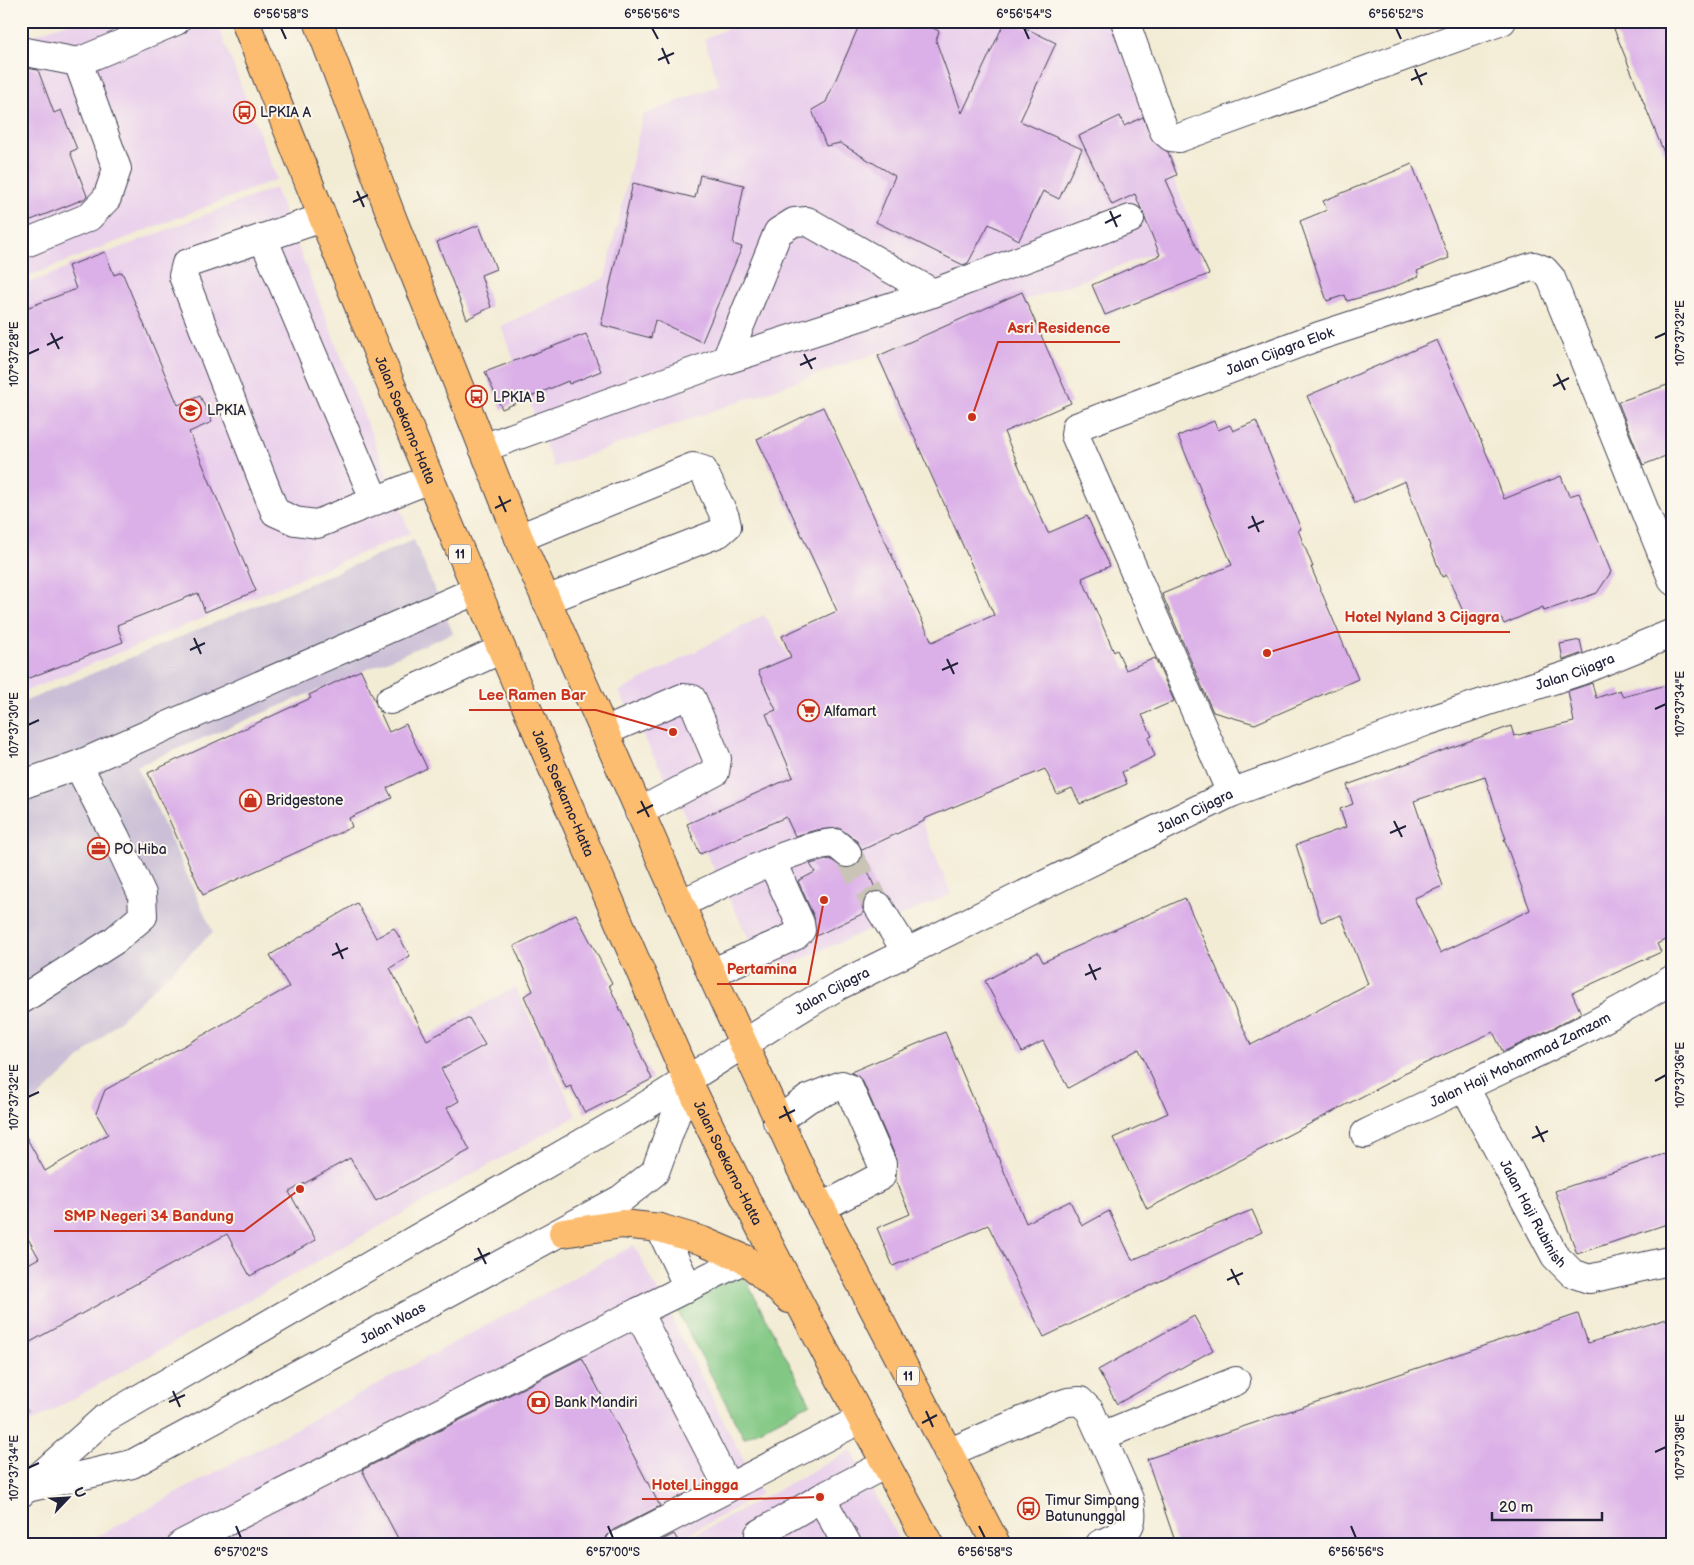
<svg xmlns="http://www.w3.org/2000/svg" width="1694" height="1565" font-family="'Balsamiq Sans',sans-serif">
	<rect width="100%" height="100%" fill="#fbf7ec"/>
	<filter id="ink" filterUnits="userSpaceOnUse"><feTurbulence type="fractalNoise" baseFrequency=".02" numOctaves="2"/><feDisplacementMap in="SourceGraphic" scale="10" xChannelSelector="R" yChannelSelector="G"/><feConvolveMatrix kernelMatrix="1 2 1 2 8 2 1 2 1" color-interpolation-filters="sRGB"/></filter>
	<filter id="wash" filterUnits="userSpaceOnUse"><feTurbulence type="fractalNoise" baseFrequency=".0096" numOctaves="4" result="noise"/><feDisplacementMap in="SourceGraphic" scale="20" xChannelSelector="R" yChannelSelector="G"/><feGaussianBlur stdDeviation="1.12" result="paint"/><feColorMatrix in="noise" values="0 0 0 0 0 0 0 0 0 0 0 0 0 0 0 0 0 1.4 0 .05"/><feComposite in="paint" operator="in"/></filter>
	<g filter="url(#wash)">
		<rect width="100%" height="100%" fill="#f3ecd5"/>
		<!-- built -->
		<path fill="#ead1ec" d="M 73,21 L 216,21 L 277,179 L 21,279 L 21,39 Z
			M 744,21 L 1109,21 L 1197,237 L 1080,281 L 554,467 L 501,326 L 605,278 L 643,115 L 719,85 L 704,39 Z
			M 275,188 L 410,533 L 21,693 L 21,286 Z
			M 764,615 L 793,664 L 871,767 L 700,841 L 619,692 Z
			M 898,764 L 951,894 L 767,974 L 704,849 Z
			M 515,987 L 576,1116 L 21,1428 L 21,1262 Z
			M 634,1245 L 761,1494 L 670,1544 L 83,1544 Z
			M 851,1450 L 901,1544 L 678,1544 Z"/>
		<!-- industrial -->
		<path fill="#cabfd6" d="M 414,540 L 453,633 L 137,766 L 213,932 L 21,1114 L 21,703 Z"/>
		<!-- green -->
		<path fill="#82c884" stroke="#527560" d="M 739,1267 L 810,1403 L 744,1438 L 673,1302 Z
			M 21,1396 L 33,1416 L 21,1423 Z"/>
		<g id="blocks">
			<!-- building -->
			<path fill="#dbb0e8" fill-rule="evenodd" d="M 861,21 L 918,21 L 939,31 L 936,41 L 962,113 L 1005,21 L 1011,21 L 1056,43 L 1020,121 L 1082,149 L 1059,199 L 1043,191 L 1019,240 L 989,224 L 968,263 L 963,265 L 876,222 L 895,176 L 840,143 L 826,146 L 812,110 L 826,102 Z
				M 1633,21 L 1673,21 L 1673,175 L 1614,29 Z
				M 21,67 L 38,70 L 54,113 L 61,110 L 77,149 L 70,152 L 87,196 L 84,199 L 21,224 Z
				M 1120,116 L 1124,126 L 1143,117 L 1154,142 L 1168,152 L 1177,175 L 1166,180 L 1209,274 L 1105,315 L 1092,285 L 1160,255 L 1135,194 L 1112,205 L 1079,136 Z
				M 1412,164 L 1449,258 L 1417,271 L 1419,276 L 1384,291 L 1347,301 L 1345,295 L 1327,301 L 1300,221 L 1327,210 L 1323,201 Z
				M 700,175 L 744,185 L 733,244 L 742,247 L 702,342 L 655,320 L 651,338 L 601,325 L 633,183 L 695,198 Z
				M 479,225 L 496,269 L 481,275 L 491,307 L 467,319 L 437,242 Z
				M 105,252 L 114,275 L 122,272 L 178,405 L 200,396 L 212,422 L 189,432 L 256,591 L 205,612 L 198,593 L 117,625 L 123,642 L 21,681 L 21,310 L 76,289 L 68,266 Z
				M 1022,292 L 1071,403 L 1004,432 L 1048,533 L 1087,516 L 1110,566 L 1082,578 L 1114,652 L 1117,650 L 1126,670 L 1155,658 L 1174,701 L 1142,715 L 1152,736 L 1148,738 L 1155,756 L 1122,772 L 1127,784 L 1080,804 L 1072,788 L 1057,794 L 1045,769 L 924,819 L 924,821 L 862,850 L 857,841 L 839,828 L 816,830 L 795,836 L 786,817 L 700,854 L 687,824 L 793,777 L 766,714 L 776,710 L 758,671 L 791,657 L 782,636 L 837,611 L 757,439 L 823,407 L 932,642 L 994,615 L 878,356 Z
				M 586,334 L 601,371 L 569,384 L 568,381 L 502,409 L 485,372 Z
				M 1437,340 L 1491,464 L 1504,499 L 1561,476 L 1569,496 L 1579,493 L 1611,572 L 1597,593 L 1544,611 L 1543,607 L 1504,624 L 1501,618 L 1490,622 L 1487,615 L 1468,623 L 1447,575 L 1442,577 L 1405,481 L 1355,503 L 1307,396 Z
				M 1673,383 L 1673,453 L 1643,465 L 1618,402 Z
				M 1214,421 L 1218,430 L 1230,425 L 1233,431 L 1256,421 L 1301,529 L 1298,530 L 1313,567 L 1311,567 L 1358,679 L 1255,724 L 1213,712 L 1162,594 L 1232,565 L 1178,436 Z
				M 1580,640 L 1583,653 L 1563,660 L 1560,644 Z
				M 361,670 L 389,732 L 406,724 L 427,768 L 387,788 L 392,798 L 349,818 L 352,827 L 203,895 L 148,773 L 311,698 L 309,695 Z
				M 1592,683 L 1596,698 L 1620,690 L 1623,697 L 1673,683 L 1673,936 L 1657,944 L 1661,952 L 1572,993 L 1581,1013 L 1553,1028 L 1503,1052 L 1493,1032 L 1402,1074 L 1403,1075 L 1147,1209 L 1113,1138 L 1168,1113 L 1139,1049 L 1068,1088 L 1043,1041 L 1022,1052 L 985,981 L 1038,952 L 1043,962 L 1185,898 L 1251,1045 L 1368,984 L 1341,915 L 1321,922 L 1296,845 L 1346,827 L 1340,809 L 1353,804 L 1347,785 L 1511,726 L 1514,736 L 1574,722 L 1568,691 ZM 1485,777 L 1506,839 L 1504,839 L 1530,910 L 1440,953 L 1414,898 L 1443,886 L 1414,801 Z
				M 862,856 L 876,891 L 864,898 L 862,906 L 864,913 L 816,936 L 814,917 L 798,881 L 815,872 L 810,864 L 830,859 L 844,868 L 852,868 L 859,863 Z
				M 357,903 L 376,938 L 394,928 L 410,956 L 390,968 L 427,1040 L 469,1018 L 485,1045 L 441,1069 L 459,1101 L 447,1108 L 470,1150 L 376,1201 L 350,1158 L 289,1192 L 316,1240 L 250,1276 L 227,1234 L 21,1347 L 21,1268 L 39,1258 L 21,1226 L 21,1128 L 45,1171 L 108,1134 L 96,1113 L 105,1090 L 289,987 L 270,955 Z
				M 576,914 L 612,983 L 609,985 L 652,1079 L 585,1113 L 571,1086 L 566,1088 L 524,996 L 533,991 L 514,946 Z
				M 945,1032 L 1026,1223 L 1070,1201 L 1082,1226 L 1109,1211 L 1132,1260 L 1252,1210 L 1262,1232 L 1044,1337 L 988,1225 L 893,1266 L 877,1228 L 910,1214 L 896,1180 L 896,1158 L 863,1082 L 851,1072 Z
				M 1673,1151 L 1673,1222 L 1577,1254 L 1555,1191 Z
				M 1578,1314 L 1588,1343 L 1673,1317 L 1673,1544 L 1176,1544 L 1147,1459 Z
				M 1194,1316 L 1213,1350 L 1117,1404 L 1098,1370 Z
				M 582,1358 L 660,1506 L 613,1530 L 607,1536 L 604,1544 L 401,1544 L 362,1470 Z
				M 674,1534 L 680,1544 L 654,1544 Z"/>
		</g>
	</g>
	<g filter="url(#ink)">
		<use href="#blocks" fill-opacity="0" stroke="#414052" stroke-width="1"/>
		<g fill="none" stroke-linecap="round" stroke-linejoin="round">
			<!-- minor-tunnel -->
			<path stroke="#c9c4b6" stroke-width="28" stroke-dasharray="28 14" stroke-linecap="butt" d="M 847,853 L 878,906"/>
			<defs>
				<g id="minor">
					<path d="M 1125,21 L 1164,131 L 1171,137 L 1179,138 L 1502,21"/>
					<path d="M 21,51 L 78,62"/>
					<path d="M 263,238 L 322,218"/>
					<path d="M 21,245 L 89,217 L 107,198 L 117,169 L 78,62 L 176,21"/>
					<path d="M 726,360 L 778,232 L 794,222 L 807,221 L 933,293"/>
					<path d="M 483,448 L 726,360 L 933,293 L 1130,219"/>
					<path d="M 375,501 L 263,238 L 186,264 L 183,276 L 275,512 L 295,521 L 317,524 L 430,479"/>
					<path d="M 519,538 L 693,467 L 703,470 L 725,517 L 727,526 L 719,533 L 546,600"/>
					<path d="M 390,700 L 500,650"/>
					<path d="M 604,732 L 682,698 L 692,699 L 717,759 L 715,772 L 639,812"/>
					<path d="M 21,785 L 78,765 L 475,591"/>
					<path id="s1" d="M 1231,793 L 1075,435 L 1076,427 L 1319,336 L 1534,266 L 1544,270 L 1551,278 L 1673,581"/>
					<path d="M 680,904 C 720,886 794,845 835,843 L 847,853"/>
					<path d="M 878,906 L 906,951"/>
					<path d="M 711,973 L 795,936 L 801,930 L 800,923 L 772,862"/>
					<path d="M 21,1000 L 115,940 L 143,916 L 142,894 L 116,838 L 78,765"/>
					<path id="s2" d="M 1464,1086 L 1555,1256 L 1572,1273 L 1589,1279 L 1673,1260"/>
					<path d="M 777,1121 L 809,1098 L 842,1085 L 849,1088 L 882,1164 L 881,1176 L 821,1208"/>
					<path id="s3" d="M 1365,1134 C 1468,1084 1575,1040 1673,979"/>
					<path d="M 660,1228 L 688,1287"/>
					<path d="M 1102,1436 L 1236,1381"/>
					<path d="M 948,1453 L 1056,1406 L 1068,1402 L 1080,1401 L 1090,1411 L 1129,1499 C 1137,1529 1126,1533 1100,1544"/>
					<path id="s4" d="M 31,1487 L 132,1464 L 621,1199 L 655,1172 L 688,1081"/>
					<path d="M 728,1487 L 638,1312 L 745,1259"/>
					<path id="s5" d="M 21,1493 L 104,1419 L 624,1119 C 696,1076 765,1028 838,986 L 1231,793 L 1425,722 L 1580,671 L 1673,633"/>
					<path d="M 182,1544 L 638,1312"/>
					<path d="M 620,1544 L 861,1419"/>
					<path d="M 765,1544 L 759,1534 L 821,1498"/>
					<path d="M 847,1544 L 821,1498 L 886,1464"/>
				</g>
				<g id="highway">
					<path id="s6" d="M 245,21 C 384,378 535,730 688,1081 C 762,1238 846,1390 929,1544"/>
					<path d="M 318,21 L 391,215 L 519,538 L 711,973 L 800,1167 L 996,1544"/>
					<path d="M 563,1233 L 622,1224 L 660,1228 L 703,1241 L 745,1259 L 789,1299"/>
				</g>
			</defs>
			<!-- minor casing -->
			<use href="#minor" stroke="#414052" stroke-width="30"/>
			<!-- highway casing -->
			<use href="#highway" stroke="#414052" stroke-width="30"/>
			<!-- minor -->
			<use href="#minor" stroke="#fff" stroke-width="28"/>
			<!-- highway -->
			<use href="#highway" stroke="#fcbd6f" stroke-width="28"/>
		</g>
	</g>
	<!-- ticks -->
	<path fill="none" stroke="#22223b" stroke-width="2" d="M 281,28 L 286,39M 652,28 L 658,39M 1024,28 L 1029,39M 1396,28 L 1401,39M 662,48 L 669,64M 658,60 L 674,53M 1415,69 L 1422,85M 1411,80 L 1427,73M 357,191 L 364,207M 353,202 L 368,195M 1110,211 L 1117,227M 1105,223 L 1121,215M 51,333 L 59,349M 1655,338 L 1666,333M 47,345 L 63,337M 28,354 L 39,349M 804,354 L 812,369M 800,365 L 816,358M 1557,374 L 1565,390M 1553,386 L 1569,378M 499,496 L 506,512M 495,508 L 511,500M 1252,516 L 1259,532M 1248,528 L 1264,521M 194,638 L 201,654M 190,650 L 205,643M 947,659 L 954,674M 942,670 L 958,663M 1655,709 L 1666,704M 28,725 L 39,720M 641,801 L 649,817M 637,813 L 653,805M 1394,821 L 1402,837M 1390,833 L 1406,826M 336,943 L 343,959M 332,955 L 348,948M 1089,964 L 1096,980M 1085,975 L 1101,968M 1655,1081 L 1666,1075M 28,1097 L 39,1092M 784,1106 L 791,1122M 779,1118 L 795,1110M 1536,1126 L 1544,1142M 1532,1138 L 1548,1131M 478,1248 L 486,1264M 474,1260 L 490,1253M 1231,1269 L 1239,1285M 1227,1280 L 1243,1273M 173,1391 L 180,1407M 169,1402 L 185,1395M 926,1411 L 933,1427M 922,1423 L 937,1415M 1655,1452 L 1666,1447M 28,1468 L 39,1463M 236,1526 L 241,1538M 608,1526 L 613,1538M 979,1526 L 985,1538M 1351,1526 L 1356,1538"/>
	<!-- icons -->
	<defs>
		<symbol id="bus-ring" viewBox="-11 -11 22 22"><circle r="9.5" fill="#fbf7ec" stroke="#c8321e" stroke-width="1.5"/><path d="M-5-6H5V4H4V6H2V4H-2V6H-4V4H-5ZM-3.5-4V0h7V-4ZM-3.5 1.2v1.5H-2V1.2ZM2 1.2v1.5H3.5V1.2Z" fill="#c8321e"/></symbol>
		<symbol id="university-ring" viewBox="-11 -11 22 22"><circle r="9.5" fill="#fbf7ec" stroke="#c8321e" stroke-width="1.5"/><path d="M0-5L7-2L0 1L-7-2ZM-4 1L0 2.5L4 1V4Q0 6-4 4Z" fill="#c8321e"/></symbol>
		<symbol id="supermarket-ring" viewBox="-11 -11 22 22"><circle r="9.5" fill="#fbf7ec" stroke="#c8321e" stroke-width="1.5"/><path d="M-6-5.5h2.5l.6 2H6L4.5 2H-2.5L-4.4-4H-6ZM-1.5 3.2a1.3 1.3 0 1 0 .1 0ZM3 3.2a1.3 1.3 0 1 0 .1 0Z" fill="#c8321e"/></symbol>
		<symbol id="shop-ring" viewBox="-11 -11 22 22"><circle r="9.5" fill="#fbf7ec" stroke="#c8321e" stroke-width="1.5"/><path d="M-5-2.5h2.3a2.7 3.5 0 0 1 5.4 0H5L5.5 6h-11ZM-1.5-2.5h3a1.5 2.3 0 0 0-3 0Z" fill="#c8321e"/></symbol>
		<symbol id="office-ring" viewBox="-11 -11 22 22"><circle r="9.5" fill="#fbf7ec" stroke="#c8321e" stroke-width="1.5"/><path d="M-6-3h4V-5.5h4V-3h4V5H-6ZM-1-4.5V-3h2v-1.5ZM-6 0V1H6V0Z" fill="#c8321e"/></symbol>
		<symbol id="bank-ring" viewBox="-11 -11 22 22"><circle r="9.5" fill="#fbf7ec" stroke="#c8321e" stroke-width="1.5"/><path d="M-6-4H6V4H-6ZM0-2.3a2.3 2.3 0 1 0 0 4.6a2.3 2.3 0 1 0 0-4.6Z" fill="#c8321e"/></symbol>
	</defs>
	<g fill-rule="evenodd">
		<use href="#bus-ring" x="232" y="100" width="25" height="25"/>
		<use href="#bus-ring" x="464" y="384" width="25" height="25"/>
		<use href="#university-ring" x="178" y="398" width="25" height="25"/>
		<use href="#supermarket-ring" x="796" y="698" width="25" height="25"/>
		<use href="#shop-ring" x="238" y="788" width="25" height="25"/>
		<use href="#office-ring" x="86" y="836" width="25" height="25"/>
		<use href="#bank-ring" x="526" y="1390" width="25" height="25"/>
		<use href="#bus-ring" x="1016" y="1496" width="25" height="25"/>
	</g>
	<g text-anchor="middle" stroke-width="4" stroke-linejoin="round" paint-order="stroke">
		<!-- shield labels -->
		<g fill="#fbf7ec" stroke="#636270" stroke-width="1">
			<rect x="449" y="544.5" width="22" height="19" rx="4"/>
			<rect x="897" y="1366.5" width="22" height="19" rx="4"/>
		</g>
		<g font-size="12" font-weight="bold" fill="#22223b">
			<text x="460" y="558">11</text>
			<text x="908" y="1380">11</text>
		</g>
		<!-- poi labels -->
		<g font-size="14" fill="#22223b" stroke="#fbf7ec" text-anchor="start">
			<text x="260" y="117">LPKIA A</text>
			<text x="493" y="402">LPKIA B</text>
			<text x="207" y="415">LPKIA</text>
			<text x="824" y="716">Alfamart</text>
			<text x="266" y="805">Bridgestone</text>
			<text x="114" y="854">PO Hiba</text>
			<text x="554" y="1407">Bank Mandiri</text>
			<text x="1045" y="1505">Timur Simpang<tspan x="1045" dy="16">Batununggal</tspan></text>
		</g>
		<!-- street labels -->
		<g font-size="14" fill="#22223b" stroke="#fbf7ec">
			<text dy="5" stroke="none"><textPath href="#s1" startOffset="616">Jalan Cijagra Elok</textPath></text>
			<text dy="5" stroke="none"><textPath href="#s6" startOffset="430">Jalan Soekarno-Hatta</textPath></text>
			<text dy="5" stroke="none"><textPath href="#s5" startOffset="1766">Jalan Cijagra</textPath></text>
			<text dy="5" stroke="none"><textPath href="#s6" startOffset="835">Jalan Soekarno-Hatta</textPath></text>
			<text dy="5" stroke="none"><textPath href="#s5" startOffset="1361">Jalan Cijagra</textPath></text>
			<text dy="5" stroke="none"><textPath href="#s5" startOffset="956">Jalan Cijagra</textPath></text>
			<text dy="5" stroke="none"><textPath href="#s3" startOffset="172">Jalan Haji Mohammad Zamzam</textPath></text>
			<text dy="5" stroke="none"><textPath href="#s6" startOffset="1240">Jalan Soekarno-Hatta</textPath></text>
			<text dy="5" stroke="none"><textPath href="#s2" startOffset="145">Jalan Haji Rubinish</textPath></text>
			<text dy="5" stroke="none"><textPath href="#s4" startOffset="400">Jalan Waas</textPath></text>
		</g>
	</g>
	<!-- callouts -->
	<path fill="none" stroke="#c8321e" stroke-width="2" d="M972 417L998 342H1120M1267 653L1335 632H1510M673 732L596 710H469M824 900L808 984H717M300 1189L244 1231H54M820 1497L749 1499H642"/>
	<g fill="#c8321e" stroke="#fbf7ec" stroke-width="2">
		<circle cx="972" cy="417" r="5"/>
		<circle cx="1267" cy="653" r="5"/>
		<circle cx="673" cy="732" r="5"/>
		<circle cx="824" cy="900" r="5"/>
		<circle cx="300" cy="1189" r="5"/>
		<circle cx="820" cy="1497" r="5"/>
	</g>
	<g font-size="15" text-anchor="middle" font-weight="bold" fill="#c8321e" stroke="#fbf7ec" stroke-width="4" stroke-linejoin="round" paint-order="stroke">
		<text x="1059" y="333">Asri Residence</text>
		<text x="1422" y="622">Hotel Nyland 3 Cijagra</text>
		<text x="532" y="700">Lee Ramen Bar</text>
		<text x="762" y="974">Pertamina</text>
		<text x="149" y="1221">SMP Negeri 34 Bandung</text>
		<text x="695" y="1490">Hotel Lingga</text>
	</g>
	<!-- margin -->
	<rect width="1694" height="1565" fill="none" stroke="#fbf7ec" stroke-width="55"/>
	<!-- north arrow -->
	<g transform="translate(68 1498) rotate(65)" stroke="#fbf7ec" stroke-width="4" paint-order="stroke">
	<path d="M0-4L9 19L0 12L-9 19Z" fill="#22223b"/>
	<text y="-8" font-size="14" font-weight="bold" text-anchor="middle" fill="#22223b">U</text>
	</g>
	<!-- scale -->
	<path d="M1492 1512v8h110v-8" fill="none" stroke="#22223b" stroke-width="2.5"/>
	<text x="1499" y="1512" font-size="15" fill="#22223b" stroke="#fbf7ec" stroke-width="4" paint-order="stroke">20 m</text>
	<rect x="28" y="28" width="1638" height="1510" fill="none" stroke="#22223b" stroke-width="2"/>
	<g font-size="12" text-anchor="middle" fill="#22223b">
		<text x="281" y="18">6°56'58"S</text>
		<text x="652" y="18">6°56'56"S</text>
		<text x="1024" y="18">6°56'54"S</text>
		<text x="1396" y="18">6°56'52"S</text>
		<text transform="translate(1680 333) rotate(-90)" y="4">107°37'32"E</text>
		<text transform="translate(14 354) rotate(-90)" y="4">107°37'28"E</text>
		<text transform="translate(1680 704) rotate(-90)" y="4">107°37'34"E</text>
		<text transform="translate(14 725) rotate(-90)" y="4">107°37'30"E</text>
		<text transform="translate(1680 1075) rotate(-90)" y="4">107°37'36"E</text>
		<text transform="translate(14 1097) rotate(-90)" y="4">107°37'32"E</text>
		<text transform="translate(1680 1447) rotate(-90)" y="4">107°37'38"E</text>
		<text transform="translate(14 1468) rotate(-90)" y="4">107°37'34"E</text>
		<text x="241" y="1556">6°57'02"S</text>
		<text x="613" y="1556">6°57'00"S</text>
		<text x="985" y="1556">6°56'58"S</text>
		<text x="1356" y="1556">6°56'56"S</text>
	</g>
</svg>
